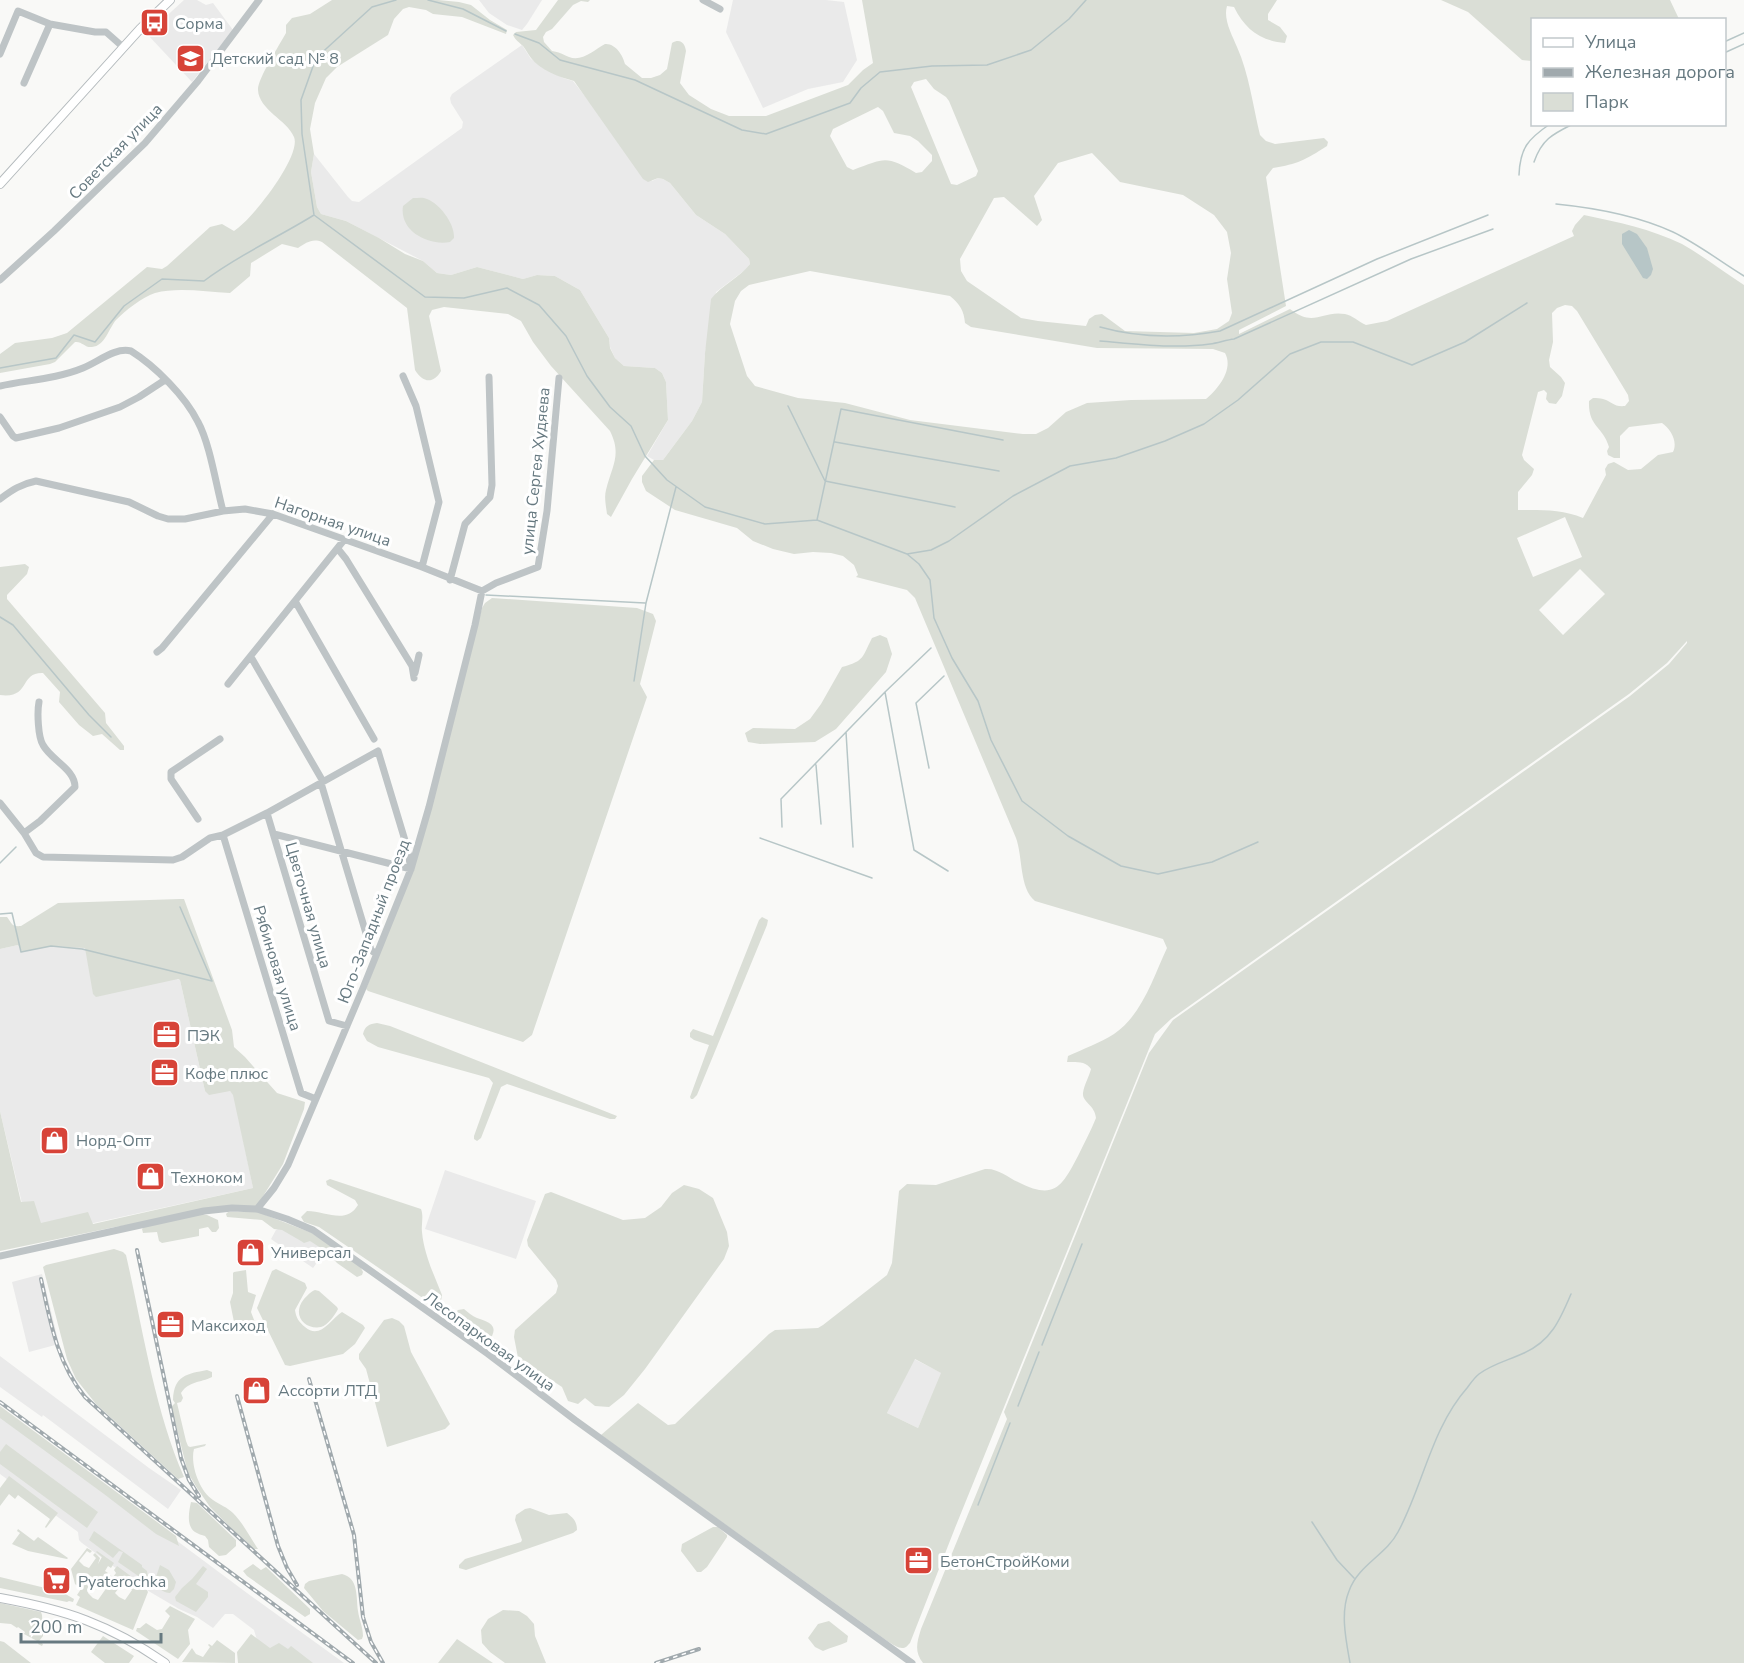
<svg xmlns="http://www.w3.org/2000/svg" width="1744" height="1663" font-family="'Nunito Sans',sans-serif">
	<rect width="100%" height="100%" fill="#f9f9f7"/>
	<!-- built -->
	<path fill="#eaeaea" d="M 184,0 L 197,0 L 206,5 L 213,3 L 233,30 L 192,82 L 147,34 Z
		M 479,0 L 542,0 L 527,24 L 522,30 L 507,25 L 489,13 Z
		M 733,0 L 826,0 L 844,2 L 857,60 L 843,82 L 808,89 L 763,108 L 726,32 Z
		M 522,45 L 531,59 L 563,78 L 573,81 L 652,181 L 658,178 L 663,179 L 670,183 L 696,215 L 725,234 L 749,259 L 750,264 L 745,270 L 716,292 L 705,353 L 702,402 L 692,421 L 663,460 L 654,460 L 647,456 L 668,420 L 666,382 L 662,373 L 655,368 L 624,366 L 615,358 L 610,347 L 609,338 L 580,290 L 555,276 L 537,275 L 523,279 L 477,267 L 451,275 L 437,273 L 423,261 L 346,221 L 321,214 L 317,207 L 311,172 L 314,154 L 348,197 L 352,201 L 359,202 L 462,128 L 463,122 L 451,103 L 450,98 L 452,94 Z
		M 18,945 L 22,952 L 53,946 L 83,947 L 87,950 L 180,980 L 205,1091 L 230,1091 L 234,1095 L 253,1188 L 30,1237 L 0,1111 L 0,949 Z
		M 445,1170 L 536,1201 L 516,1259 L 425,1229 Z
		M 280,1228 L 308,1238 L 327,1249 L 313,1268 L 271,1239 L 276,1230 Z
		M 42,1274 L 59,1344 L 29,1352 L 12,1282 Z
		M 0,1356 L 149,1468 L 181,1490 L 168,1509 L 43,1415 L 42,1417 L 0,1387 Z
		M 914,1359 L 942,1373 L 918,1428 L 887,1413 Z
		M 0,1409 L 247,1593 L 344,1663 L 305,1663 L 280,1655 L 257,1640 L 254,1630 L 233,1614 L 225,1614 L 213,1628 L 197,1617 L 179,1609 L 140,1586 L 82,1543 L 79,1540 L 78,1532 L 0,1474 Z"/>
	<!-- green -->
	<path fill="#daded6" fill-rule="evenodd" d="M 332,0 L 438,0 L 459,2 L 471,5 L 490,20 L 507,30 L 506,34 L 462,17 L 433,14 L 426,10 L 409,7 L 403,9 L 394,19 L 388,35 L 337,67 L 326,78 L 315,103 L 310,129 L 314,154 L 311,172 L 317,207 L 321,214 L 346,221 L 379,238 L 405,254 L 423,261 L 437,273 L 451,275 L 477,267 L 523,279 L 537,275 L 555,276 L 580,290 L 609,338 L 610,348 L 615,358 L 624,366 L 655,368 L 662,373 L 666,382 L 668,420 L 632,479 L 611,517 L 607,514 C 606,506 604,497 606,490 C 612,466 622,455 610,431 L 551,366 L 533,342 L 521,321 L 508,314 L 444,307 L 432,310 L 429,316 L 441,371 C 433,385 422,382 415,370 L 407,308 L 322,242 C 312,238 306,243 298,248 L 282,244 L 251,263 L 250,276 L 230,293 C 206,292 178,287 155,293 C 142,297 125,311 116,320 C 109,328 105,346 92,347 C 85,348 82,341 75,342 L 55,362 L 50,364 L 0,373 L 0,354 L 15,343 L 52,338 L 67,333 L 147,267 L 162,269 L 167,266 L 210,227 L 222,224 L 234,231 C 251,221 302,156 294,137 C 287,120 259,110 258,90 C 257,80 280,44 286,33 L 286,25 L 292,18 L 310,14 Z
		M 558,0 L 590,0 L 588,2 L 581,1 L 573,5 L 552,29 L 546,32 L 543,37 L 544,42 L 552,51 C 559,52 562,54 569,57 C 582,62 594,50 605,44 C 615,43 623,55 625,64 L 642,78 L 651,78 L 660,75 L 667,69 L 672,43 C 680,38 685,43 686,51 L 680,83 L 689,95 L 711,109 L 729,116 L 766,116 L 848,85 L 863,70 L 873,63 L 862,0 L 1277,0 L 1268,14 L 1268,20 L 1280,27 L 1287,36 L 1285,43 C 1260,41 1245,29 1234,7 L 1227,6 C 1223,19 1232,35 1237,47 C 1249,74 1253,106 1260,135 L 1266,141 L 1275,144 L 1324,138 L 1328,142 L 1327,146 C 1305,160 1298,164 1273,168 L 1266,177 L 1286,306 L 1239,330 L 1239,334 L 1290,309 C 1314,328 1322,310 1345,314 C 1352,315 1359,322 1366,325 L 1387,321 L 1574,236 L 1572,231 L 1575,225 L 1584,215 C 1618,222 1651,229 1682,244 C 1703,256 1724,272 1744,285 L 1744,1663 L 923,1663 C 914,1652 917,1642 921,1629 L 1007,1419 L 1004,1412 L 1149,1053 L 1173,1020 L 1630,696 L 1669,664 L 1687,643 L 1687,641 L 1667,663 L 1629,694 L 1171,1019 L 1155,1034 L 955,1528 L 910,1643 C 907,1646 906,1648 902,1648 C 895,1648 878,1634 872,1630 L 601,1435 L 638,1403 L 668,1425 L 675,1424 L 769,1334 L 775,1330 L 818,1328 L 823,1325 L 887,1275 L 892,1263 L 899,1191 L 907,1184 L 936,1185 L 985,1169 C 998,1168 1007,1177 1018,1182 C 1055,1201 1062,1186 1078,1156 C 1084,1143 1091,1131 1096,1118 C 1095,1105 1082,1102 1083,1093 C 1084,1085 1089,1077 1091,1069 C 1086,1061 1076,1062 1067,1062 L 1068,1056 C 1083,1049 1100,1043 1114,1034 C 1142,1015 1153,978 1167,948 L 1163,939 L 1035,901 C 1019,888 1023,857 1016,838 L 915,598 L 907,590 L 856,577 L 858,575 L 854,565 L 843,556 L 831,553 L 813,552 L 794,554 L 773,549 L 753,541 L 737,528 L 675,510 L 646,491 L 642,482 L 642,476 L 654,460 L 663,460 L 692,421 L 702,402 L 705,353 L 711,299 C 722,285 739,278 750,264 L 749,259 L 725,234 L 696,215 L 670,183 L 663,179 L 658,178 L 648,182 L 643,179 L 574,81 C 559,77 540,70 531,58 C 528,54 526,50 523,46 C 519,42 516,41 513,35 L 516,32 L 536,30 ZM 926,79 L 934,89 L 946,97 L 949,101 L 978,171 L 976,176 L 957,185 L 951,184 L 911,87 L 914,82 ZM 878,107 L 883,111 L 894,133 L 910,136 L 918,141 L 932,155 L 932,161 L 922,172 L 916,173 C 886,155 885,158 853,170 L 847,167 L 830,136 L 833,129 ZM 1092,153 L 1120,182 L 1183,195 L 1214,215 L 1227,232 L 1231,253 L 1227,279 L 1232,313 L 1229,321 L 1217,329 L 1194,333 L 1125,331 L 1102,314 L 1095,315 L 1089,319 L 1086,326 L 1038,321 L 1021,318 L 967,281 L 961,271 L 960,259 L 994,198 L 1004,197 L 1037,226 L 1042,220 L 1034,196 L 1058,163 ZM 810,271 L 950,296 C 960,304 964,311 965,323 L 971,327 L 1097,348 L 1213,349 L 1225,353 C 1234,369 1218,389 1206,399 L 1131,400 L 1087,403 L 1066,412 L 1048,428 L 1036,434 L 1023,434 L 910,420 L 845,403 L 798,398 L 755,386 L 747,376 L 730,324 L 735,301 L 741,291 L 749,285 ZM 1565,305 L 1572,306 L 1577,311 L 1628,395 L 1629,401 L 1625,406 C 1613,407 1613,402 1603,399 C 1600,398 1597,398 1593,398 L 1589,401 C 1588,427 1603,426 1609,447 L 1607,451 L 1608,455 L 1614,458 L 1620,458 L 1620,436 L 1629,427 L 1662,423 C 1671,429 1678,442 1673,452 L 1658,455 L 1641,469 L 1628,470 L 1614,462 L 1608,464 L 1605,469 L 1606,475 L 1583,518 C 1562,509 1540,510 1518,510 L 1518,492 L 1532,475 L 1534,469 L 1524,460 L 1522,455 L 1538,392 L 1544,390 L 1547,393 L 1546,399 L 1549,403 L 1556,404 L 1562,396 L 1565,383 L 1561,377 L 1550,367 L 1549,360 L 1553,342 L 1552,313 L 1557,308 ZM 1565,517 L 1582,557 L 1533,577 L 1517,538 ZM 1580,569 L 1605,594 L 1563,635 L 1539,610 ZM 915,1359 L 941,1373 L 918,1428 L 887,1413 Z
		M 1441,0 L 1670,0 L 1679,19 L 1532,20 L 1532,61 L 1522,60 L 1468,12 Z
		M 413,198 C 418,198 423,197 427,199 C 440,204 455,224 454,238 L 450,242 C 428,246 399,231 403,206 Z
		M 25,564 L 29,567 L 27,574 L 7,595 L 7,599 L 105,713 L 106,723 L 124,746 L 124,750 L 120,750 L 102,734 L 93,736 L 79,725 L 59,702 L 60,692 L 43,673 C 19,672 31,699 0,695 L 0,567 Z
		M 492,598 L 637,608 L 653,614 L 656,621 L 640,684 L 647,697 L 532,1035 L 523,1042 L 368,991 L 366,989 L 412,869 L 482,608 L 485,603 Z
		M 880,635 L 887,638 L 892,654 L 886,672 L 836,729 L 815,742 L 760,744 L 748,742 L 745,733 L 753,728 L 795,729 L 810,719 L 821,704 L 842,667 C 865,661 862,657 872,638 Z
		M 180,899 L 184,899 L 232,1030 L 234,1047 L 245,1057 L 277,1093 L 305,1102 L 304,1109 L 283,1164 L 257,1206 L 115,1227 L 0,1251 L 0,1111 L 21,1202 L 34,1201 L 41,1223 L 88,1212 L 93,1224 L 253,1188 L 233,1095 L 230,1091 L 209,1095 L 205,1091 L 180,980 L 178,979 L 96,997 L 93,994 L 85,948 L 53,946 L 22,952 L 18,945 L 0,949 L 0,917 L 7,917 C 12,923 11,927 21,926 L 58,903 Z
		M 762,917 L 768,920 L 767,925 L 697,1095 L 693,1099 L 691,1099 L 690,1097 L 709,1045 L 694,1040 L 690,1037 L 690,1033 L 693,1029 L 713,1036 L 759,920 Z
		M 377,1023 L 390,1026 L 617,1116 L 615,1119 L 610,1119 L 507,1084 L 501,1087 L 481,1138 L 477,1141 L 474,1139 L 474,1136 L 493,1083 L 489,1078 L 378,1047 L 367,1041 L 363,1034 C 365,1026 369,1024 377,1023 Z
		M 330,1179 L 421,1209 C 424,1217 421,1224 422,1232 C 424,1254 434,1275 442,1295 L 441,1301 L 437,1304 L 430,1303 L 319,1227 L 304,1222 L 301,1217 L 307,1211 C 326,1211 346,1225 358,1205 L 355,1200 L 327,1185 L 326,1181 Z
		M 684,1185 L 699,1189 L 713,1198 L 727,1232 L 729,1246 L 724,1259 L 645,1369 L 624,1395 L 609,1407 L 595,1406 L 585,1398 L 578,1404 L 568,1401 L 562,1387 L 538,1371 L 528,1373 L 520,1368 L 514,1337 L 515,1330 L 556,1293 L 558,1286 L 556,1280 L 528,1246 L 527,1240 L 545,1194 L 551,1192 L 623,1220 L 645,1218 L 661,1207 L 672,1193 Z
		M 228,1212 L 258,1212 L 312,1233 L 360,1266 L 363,1272 L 362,1275 L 357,1277 L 337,1263 L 327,1252 L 310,1241 L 304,1243 L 301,1241 L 282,1230 L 274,1229 L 262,1220 L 227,1217 L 226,1214 Z
		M 202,1214 L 207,1215 L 218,1220 L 219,1228 L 216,1232 L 212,1232 L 208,1227 L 199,1229 L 199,1236 L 162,1243 L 159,1241 L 157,1232 L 143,1233 L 142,1229 L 144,1227 Z
		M 114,1249 L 123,1252 L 126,1255 C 143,1329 154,1408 184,1477 L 178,1479 L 96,1404 L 76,1379 L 67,1359 L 43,1267 L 46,1265 Z
		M 276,1269 L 305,1283 L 307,1288 L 295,1310 C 296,1318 299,1322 305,1327 C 320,1340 330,1320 342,1312 L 363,1325 L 365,1328 L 355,1344 L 343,1354 L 290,1366 L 285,1365 L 257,1308 L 272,1271 Z
		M 246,1270 L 248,1292 L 256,1295 L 251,1312 L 256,1325 L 255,1327 L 236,1332 L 230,1302 L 233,1293 L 233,1273 L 234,1272 Z
		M 315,1290 L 319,1291 L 337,1307 L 338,1309 C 335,1315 328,1325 321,1327 C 305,1330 291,1315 304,1299 C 308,1295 310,1292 315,1290 Z
		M 464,1309 C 468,1312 472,1316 477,1318 C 493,1323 499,1327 488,1343 L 481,1344 L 454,1321 L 453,1315 L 458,1310 Z
		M 392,1318 L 399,1321 L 404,1326 L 411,1352 L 450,1424 L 445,1429 L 387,1447 L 366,1369 L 359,1359 L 359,1354 L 384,1320 Z
		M 207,1370 L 212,1372 L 212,1377 C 200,1383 189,1381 181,1393 L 183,1398 L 181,1402 L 177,1403 L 186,1441 L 188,1446 L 190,1447 L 206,1444 L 205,1446 L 194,1449 C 190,1464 199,1491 213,1500 C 220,1505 227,1507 233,1513 C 243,1523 250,1537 258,1549 L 252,1549 L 210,1507 L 197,1488 L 188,1473 L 172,1410 L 172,1406 L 175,1403 L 173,1400 C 174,1375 187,1374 207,1370 Z
		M 0,1406 L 176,1536 L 179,1546 L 156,1534 L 104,1494 L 0,1418 Z
		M 6,1444 L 98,1512 L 87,1528 L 0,1464 L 0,1452 Z
		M 9,1476 L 58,1513 L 46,1528 L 45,1527 L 50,1519 L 18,1495 L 15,1499 L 9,1494 L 0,1506 L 0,1488 Z
		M 191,1502 L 197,1503 L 236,1540 L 236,1546 L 226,1555 L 219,1556 L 209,1547 L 208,1540 L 205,1536 C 202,1535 198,1534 195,1532 C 186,1526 189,1511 191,1502 Z
		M 530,1508 L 549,1515 L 567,1513 C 573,1518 577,1521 577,1530 L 573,1533 L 466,1570 L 459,1568 L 459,1565 L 465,1559 L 521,1542 L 522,1540 L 515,1520 L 516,1515 L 525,1509 Z
		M 713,1527 L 718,1527 L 727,1535 L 727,1537 L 707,1567 L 701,1572 L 697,1572 L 681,1551 L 682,1544 Z
		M 18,1529 L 34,1541 L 38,1537 L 68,1558 L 67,1559 L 28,1551 L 12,1544 L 20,1533 L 17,1531 Z
		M 94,1531 L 142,1565 L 142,1567 L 147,1571 L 148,1577 L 147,1582 L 118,1562 L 123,1552 L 119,1551 L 113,1558 L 89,1540 Z
		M 87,1548 L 92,1551 L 90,1553 L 87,1551 L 79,1561 L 84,1566 L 89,1568 L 96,1558 L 93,1555 L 95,1553 L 100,1558 L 98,1564 L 102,1557 L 96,1552 L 97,1551 L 114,1563 L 111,1568 L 108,1566 L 105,1571 L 108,1573 L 99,1585 L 95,1583 L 88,1593 L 93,1598 L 98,1600 L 105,1590 L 102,1587 L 110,1575 L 113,1577 L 116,1573 L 114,1570 L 117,1566 L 132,1577 L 126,1585 L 123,1583 L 115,1593 L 119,1597 L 125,1600 L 132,1590 L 129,1587 L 135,1579 L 145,1587 L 148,1592 L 133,1630 L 76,1605 L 80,1597 L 77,1595 L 81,1589 L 75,1584 L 71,1569 Z
		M 253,1564 L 261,1570 L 266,1567 L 310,1609 L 310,1614 L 305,1617 L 247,1576 L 243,1571 Z
		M 160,1565 L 169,1570 L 176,1582 L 174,1589 L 170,1593 C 164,1593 158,1588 154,1583 Z
		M 203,1566 L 207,1569 L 196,1584 L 208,1592 L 208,1597 L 196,1612 L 176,1601 L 175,1597 L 182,1588 L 192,1579 Z
		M 342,1574 C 359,1578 356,1597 358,1611 C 359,1619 363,1627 363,1636 L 362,1639 L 358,1640 L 323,1611 L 304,1588 L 305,1584 L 309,1581 Z
		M 0,1577 L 62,1592 L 74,1599 L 73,1602 L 69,1601 L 67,1602 L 0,1588 Z
		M 0,1603 L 41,1612 L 42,1615 L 43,1636 L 39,1641 L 43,1644 L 42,1646 L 38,1644 L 39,1642 L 24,1634 L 25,1632 L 18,1627 L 17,1628 L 11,1624 L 0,1623 Z
		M 170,1606 L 195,1619 L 188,1630 L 190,1644 L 178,1659 L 136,1631 L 137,1628 L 140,1628 L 146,1623 L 157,1630 L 162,1629 L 170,1616 L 165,1611 Z
		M 503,1610 L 519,1611 L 527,1616 L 534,1624 L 535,1636 L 546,1663 L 505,1663 L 490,1652 L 482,1643 L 481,1630 L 488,1619 Z
		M 829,1621 L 848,1636 L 847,1642 C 839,1646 831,1647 823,1651 L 815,1647 L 808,1638 L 818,1624 Z
		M 251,1634 L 270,1648 L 279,1643 L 288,1649 L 291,1646 L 313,1663 L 238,1663 L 237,1652 Z
		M 103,1636 L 134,1656 L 129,1663 L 105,1663 L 91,1652 Z
		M 457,1639 L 493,1663 L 438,1663 Z
		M 217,1640 L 235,1653 L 235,1663 L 182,1662 L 192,1648 L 196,1654 L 203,1657 L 210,1647 L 208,1645 L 209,1644 L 212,1646 Z
		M 0,1641 L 4,1642 L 31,1663 L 0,1663 Z"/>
	<!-- water -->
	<path fill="#b7c6c7" d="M 1629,230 L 1637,234 L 1647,248 L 1653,269 L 1651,275 L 1647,279 L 1643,278 L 1622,244 L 1622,234 Z"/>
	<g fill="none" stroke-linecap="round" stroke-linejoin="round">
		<!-- stream -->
		<path stroke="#b7c6c7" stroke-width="1.5" d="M 428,0 L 463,9 L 506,31
			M 515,34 L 539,43 L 560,60 L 635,80 L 742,130 L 766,134 L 850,103 L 861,88 L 880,72 L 932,66 L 987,65 L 1031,50 L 1069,19 L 1086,0
			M 1724,42 L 1744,33
			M 1724,53 L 1744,44
			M 1534,162 C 1542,139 1553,134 1573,124
			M 1519,175 C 1520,148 1528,139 1550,124
			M 1556,204 C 1596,208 1636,215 1673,232 C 1698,244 1721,262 1744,276
			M 314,215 L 302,134 L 301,100 L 316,58 L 372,7 L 396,0
			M 1100,327 C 1139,338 1181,338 1220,331 L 1377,259 L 1488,215
			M 1100,341 C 1136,344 1174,349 1210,344 C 1218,343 1226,340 1234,339 L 1411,259 L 1493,229
			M 0,368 L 56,358 L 74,335 L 95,342 L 124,306 L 162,279 L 204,281 C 238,255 277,238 314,215 L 425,297 L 464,298 L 507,288 L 539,305 L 566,336 L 587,376 L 610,407 L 631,426 L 645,456 L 667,480 L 705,507 L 765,524 L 817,520 L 907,554 L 931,550 L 949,541 L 1013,496 L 1070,466 L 1116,458 L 1165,441 L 1204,424 L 1238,400 L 1290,354 L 1321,342 L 1353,342 L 1412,365 L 1465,342 L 1527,303
			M 788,406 L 825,481 L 955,507
			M 835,442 L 999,471
			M 817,520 L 841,409 L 1003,440
			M 907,554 L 919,564 L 930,580 L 934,618 L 952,658 L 978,701 L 991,740 L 1022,801 L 1068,836 L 1121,866 L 1158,874 L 1212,862 L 1258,842
			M 486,595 L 645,603
			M 0,617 L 13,625 L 89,715 L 111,737
			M 634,681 L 646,603 L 676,487
			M 885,692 L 914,850 L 948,871
			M 846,732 L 853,847
			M 816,765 L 821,824
			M 929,768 L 916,703 L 944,676
			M 782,827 L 781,799 L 885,692 L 931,648
			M 760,838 L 872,878
			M 0,863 L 16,847
			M 0,914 L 12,913 L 21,952 L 51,946 L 82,949 L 212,981 L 180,907
			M 1042,1345 L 1082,1244
			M 1018,1406 L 1039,1352
			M 978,1505 L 1010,1423
			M 1312,1522 L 1337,1560 L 1354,1578
			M 1350,1663 C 1346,1640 1340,1613 1349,1591 C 1358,1565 1386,1555 1398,1532 C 1423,1486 1431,1429 1467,1388 C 1470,1384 1474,1378 1479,1374 C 1492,1364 1509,1360 1524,1353 C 1551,1341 1560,1320 1571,1294"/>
		<defs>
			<path id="major" d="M 0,184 L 140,29 L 170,0
				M 0,1598 C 66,1610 109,1624 165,1663"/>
		</defs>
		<!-- major casing -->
		<use href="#major" stroke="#b4babd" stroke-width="10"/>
		<!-- minor -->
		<path stroke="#bec4c6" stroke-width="7" d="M 703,0 L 720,9
			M 0,54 L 18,11 L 50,24 L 95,32 L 106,32 L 123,47
			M 24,83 L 50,24
			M 0,280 L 54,231 L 145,143 L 198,81 L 259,0
			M 403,376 L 416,406 L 439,502 L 422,567
			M 0,386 C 28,380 56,379 83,368 C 98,362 115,347 131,351 C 155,366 185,396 198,422 C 210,444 216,485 223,511
			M 0,417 L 13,436 L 16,438 L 59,428 L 120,407 L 139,397 L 165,380
			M 0,499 C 12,490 21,484 36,481 L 129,502 L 158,516 L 168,519 L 185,519 L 223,511 L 245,509 L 273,514 L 422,567 L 482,591
			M 338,549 L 346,559 L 412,666 L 414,678
			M 450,580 L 465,524 L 490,497 L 492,485 L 489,377
			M 482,591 L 496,583 L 538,567 L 547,511 L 559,378
			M 295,601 L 374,739
			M 157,652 L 162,648 L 273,514
			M 251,657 L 321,778
			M 415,673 L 419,655
			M 228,684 L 344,540
			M 321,783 L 371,950 L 376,954
			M 0,803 L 24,833 L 36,853 L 43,857 L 173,860 L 182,857 L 210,838 L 223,835 L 267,813 L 378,751 L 407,847 L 411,869 L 274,834
			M 267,813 L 329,1021 L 347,1026
			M 198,819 L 171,779 L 171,772 L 220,739
			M 24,833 L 40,821 L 75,787 C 75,769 51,760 43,745 C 38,737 37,712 39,702
			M 223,835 L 301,1093 L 316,1099
			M 257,1209 L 274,1188 L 288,1165 L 363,988 L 411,869 L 429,807 L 475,625 L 482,591
			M 0,1256 L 204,1211 L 232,1208 L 257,1209 L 287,1219 L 313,1230 L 488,1354 L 575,1420 L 912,1663"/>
		<!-- major -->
		<use href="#major" stroke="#fff" stroke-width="8"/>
		<defs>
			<path id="rail" d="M 137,1250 L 181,1458 L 189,1480 L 199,1496
				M 41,1279 C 50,1321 57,1363 85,1397 L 376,1663
				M 309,1379 L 354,1535 L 363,1617 L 371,1642 L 383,1663
				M 237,1396 L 278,1546 L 287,1568 L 297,1585
				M 0,1402 L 353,1663
				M 656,1663 L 699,1649"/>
		</defs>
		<!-- rail casing -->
		<use href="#rail" stroke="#a0a9ad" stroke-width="4"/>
		<!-- rail -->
		<use href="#rail" stroke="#fff" stroke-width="1.5" stroke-dasharray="4.5" stroke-linecap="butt"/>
	</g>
	<!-- icons -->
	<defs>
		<symbol id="bus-square" viewBox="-11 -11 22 22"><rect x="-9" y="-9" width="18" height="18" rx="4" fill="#d74338" stroke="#fff"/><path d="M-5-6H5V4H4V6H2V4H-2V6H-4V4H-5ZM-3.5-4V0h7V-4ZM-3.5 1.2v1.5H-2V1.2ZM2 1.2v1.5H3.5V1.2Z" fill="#fff"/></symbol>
		<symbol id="school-square" viewBox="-11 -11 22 22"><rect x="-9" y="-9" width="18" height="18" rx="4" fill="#d74338" stroke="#fff"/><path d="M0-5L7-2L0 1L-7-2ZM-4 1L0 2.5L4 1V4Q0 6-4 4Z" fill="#fff"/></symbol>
		<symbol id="office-square" viewBox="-11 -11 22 22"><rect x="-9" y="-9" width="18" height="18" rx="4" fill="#d74338" stroke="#fff"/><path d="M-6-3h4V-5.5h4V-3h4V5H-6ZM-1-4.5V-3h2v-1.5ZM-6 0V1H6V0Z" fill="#fff"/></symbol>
		<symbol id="shop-square" viewBox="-11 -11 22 22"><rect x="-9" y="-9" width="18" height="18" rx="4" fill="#d74338" stroke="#fff"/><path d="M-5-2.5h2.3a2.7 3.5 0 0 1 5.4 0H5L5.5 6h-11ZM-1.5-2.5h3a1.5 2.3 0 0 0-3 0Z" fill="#fff"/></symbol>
		<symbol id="supermarket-square" viewBox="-11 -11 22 22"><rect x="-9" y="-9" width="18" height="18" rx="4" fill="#d74338" stroke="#fff"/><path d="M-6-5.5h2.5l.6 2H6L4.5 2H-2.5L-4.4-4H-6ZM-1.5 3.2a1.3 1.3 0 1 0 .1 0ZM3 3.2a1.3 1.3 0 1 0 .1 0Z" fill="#fff"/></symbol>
	</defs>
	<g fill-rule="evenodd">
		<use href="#bus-square" x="138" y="6" width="33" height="33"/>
		<use href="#school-square" x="174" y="42" width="33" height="33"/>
		<use href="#office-square" x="150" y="1018" width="33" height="33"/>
		<use href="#office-square" x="148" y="1056" width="33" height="33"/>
		<use href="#shop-square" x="38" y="1124" width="33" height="33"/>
		<use href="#shop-square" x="134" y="1160" width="33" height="33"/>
		<use href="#shop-square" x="234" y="1236" width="33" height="33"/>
		<use href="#office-square" x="154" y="1308" width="33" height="33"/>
		<use href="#shop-square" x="240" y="1374" width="33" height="33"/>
		<use href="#office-square" x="902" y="1544" width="33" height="33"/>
		<use href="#supermarket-square" x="40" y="1564" width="33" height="33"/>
	</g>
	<g text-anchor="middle" stroke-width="6" stroke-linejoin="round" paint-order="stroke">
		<!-- poi labels -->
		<g font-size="16" fill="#667980" stroke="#fff" text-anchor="start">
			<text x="175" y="29">Сорма</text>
			<text x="211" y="64">Детский сад № 8</text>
			<text x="187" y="1041">ПЭК</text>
			<text x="185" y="1079">Кофе плюс</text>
			<text x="76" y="1146">Норд-Опт</text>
			<text x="171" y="1183">Техноком</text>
			<text x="271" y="1258">Универсал</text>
			<text x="191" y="1331">Максиход</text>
			<text x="278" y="1396">Ассорти ЛТД</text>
			<text x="940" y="1567">БетонСтройКоми</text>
			<text x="78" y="1587">Pyaterochka</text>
		</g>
		<!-- street labels -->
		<g font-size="16" fill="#667980" stroke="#fff">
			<text transform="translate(115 151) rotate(-46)" y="6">Советская улица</text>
			<text transform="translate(535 471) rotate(-84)" y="6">улица Сергея Худяева</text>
			<text transform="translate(333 521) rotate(19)" y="6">Нагорная улица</text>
			<text transform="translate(309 905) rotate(74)" y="6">Цветочная улица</text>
			<text transform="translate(373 921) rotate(-69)" y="6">Юго-Западный проезд</text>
			<text transform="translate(278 968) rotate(73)" y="6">Рябиновая улица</text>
			<text transform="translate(490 1341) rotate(36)" y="6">Лесопарковая улица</text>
		</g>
	</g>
	<!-- legend -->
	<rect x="1531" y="18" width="195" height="108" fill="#ffffff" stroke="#c2c9cc" stroke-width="1.5"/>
	<rect x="1543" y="38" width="30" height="9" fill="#ffffff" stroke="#c2c9cc" stroke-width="1.5"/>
	<text x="1585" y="48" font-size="18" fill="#667980">Улица</text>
	<rect x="1543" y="68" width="30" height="9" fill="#a0a9ad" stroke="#c2c9cc" stroke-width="1.5"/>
	<text x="1585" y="78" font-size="18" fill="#667980">Железная дорога</text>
	<rect x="1543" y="93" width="30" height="18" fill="#daded6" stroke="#c2c9cc" stroke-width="1.5"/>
	<text x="1585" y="108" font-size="18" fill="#667980">Парк</text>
	<!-- scale -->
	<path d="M21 1633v9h140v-9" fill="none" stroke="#667980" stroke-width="3"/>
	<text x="30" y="1633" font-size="18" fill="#667980" stroke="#ffffff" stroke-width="4.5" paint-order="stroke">200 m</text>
</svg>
